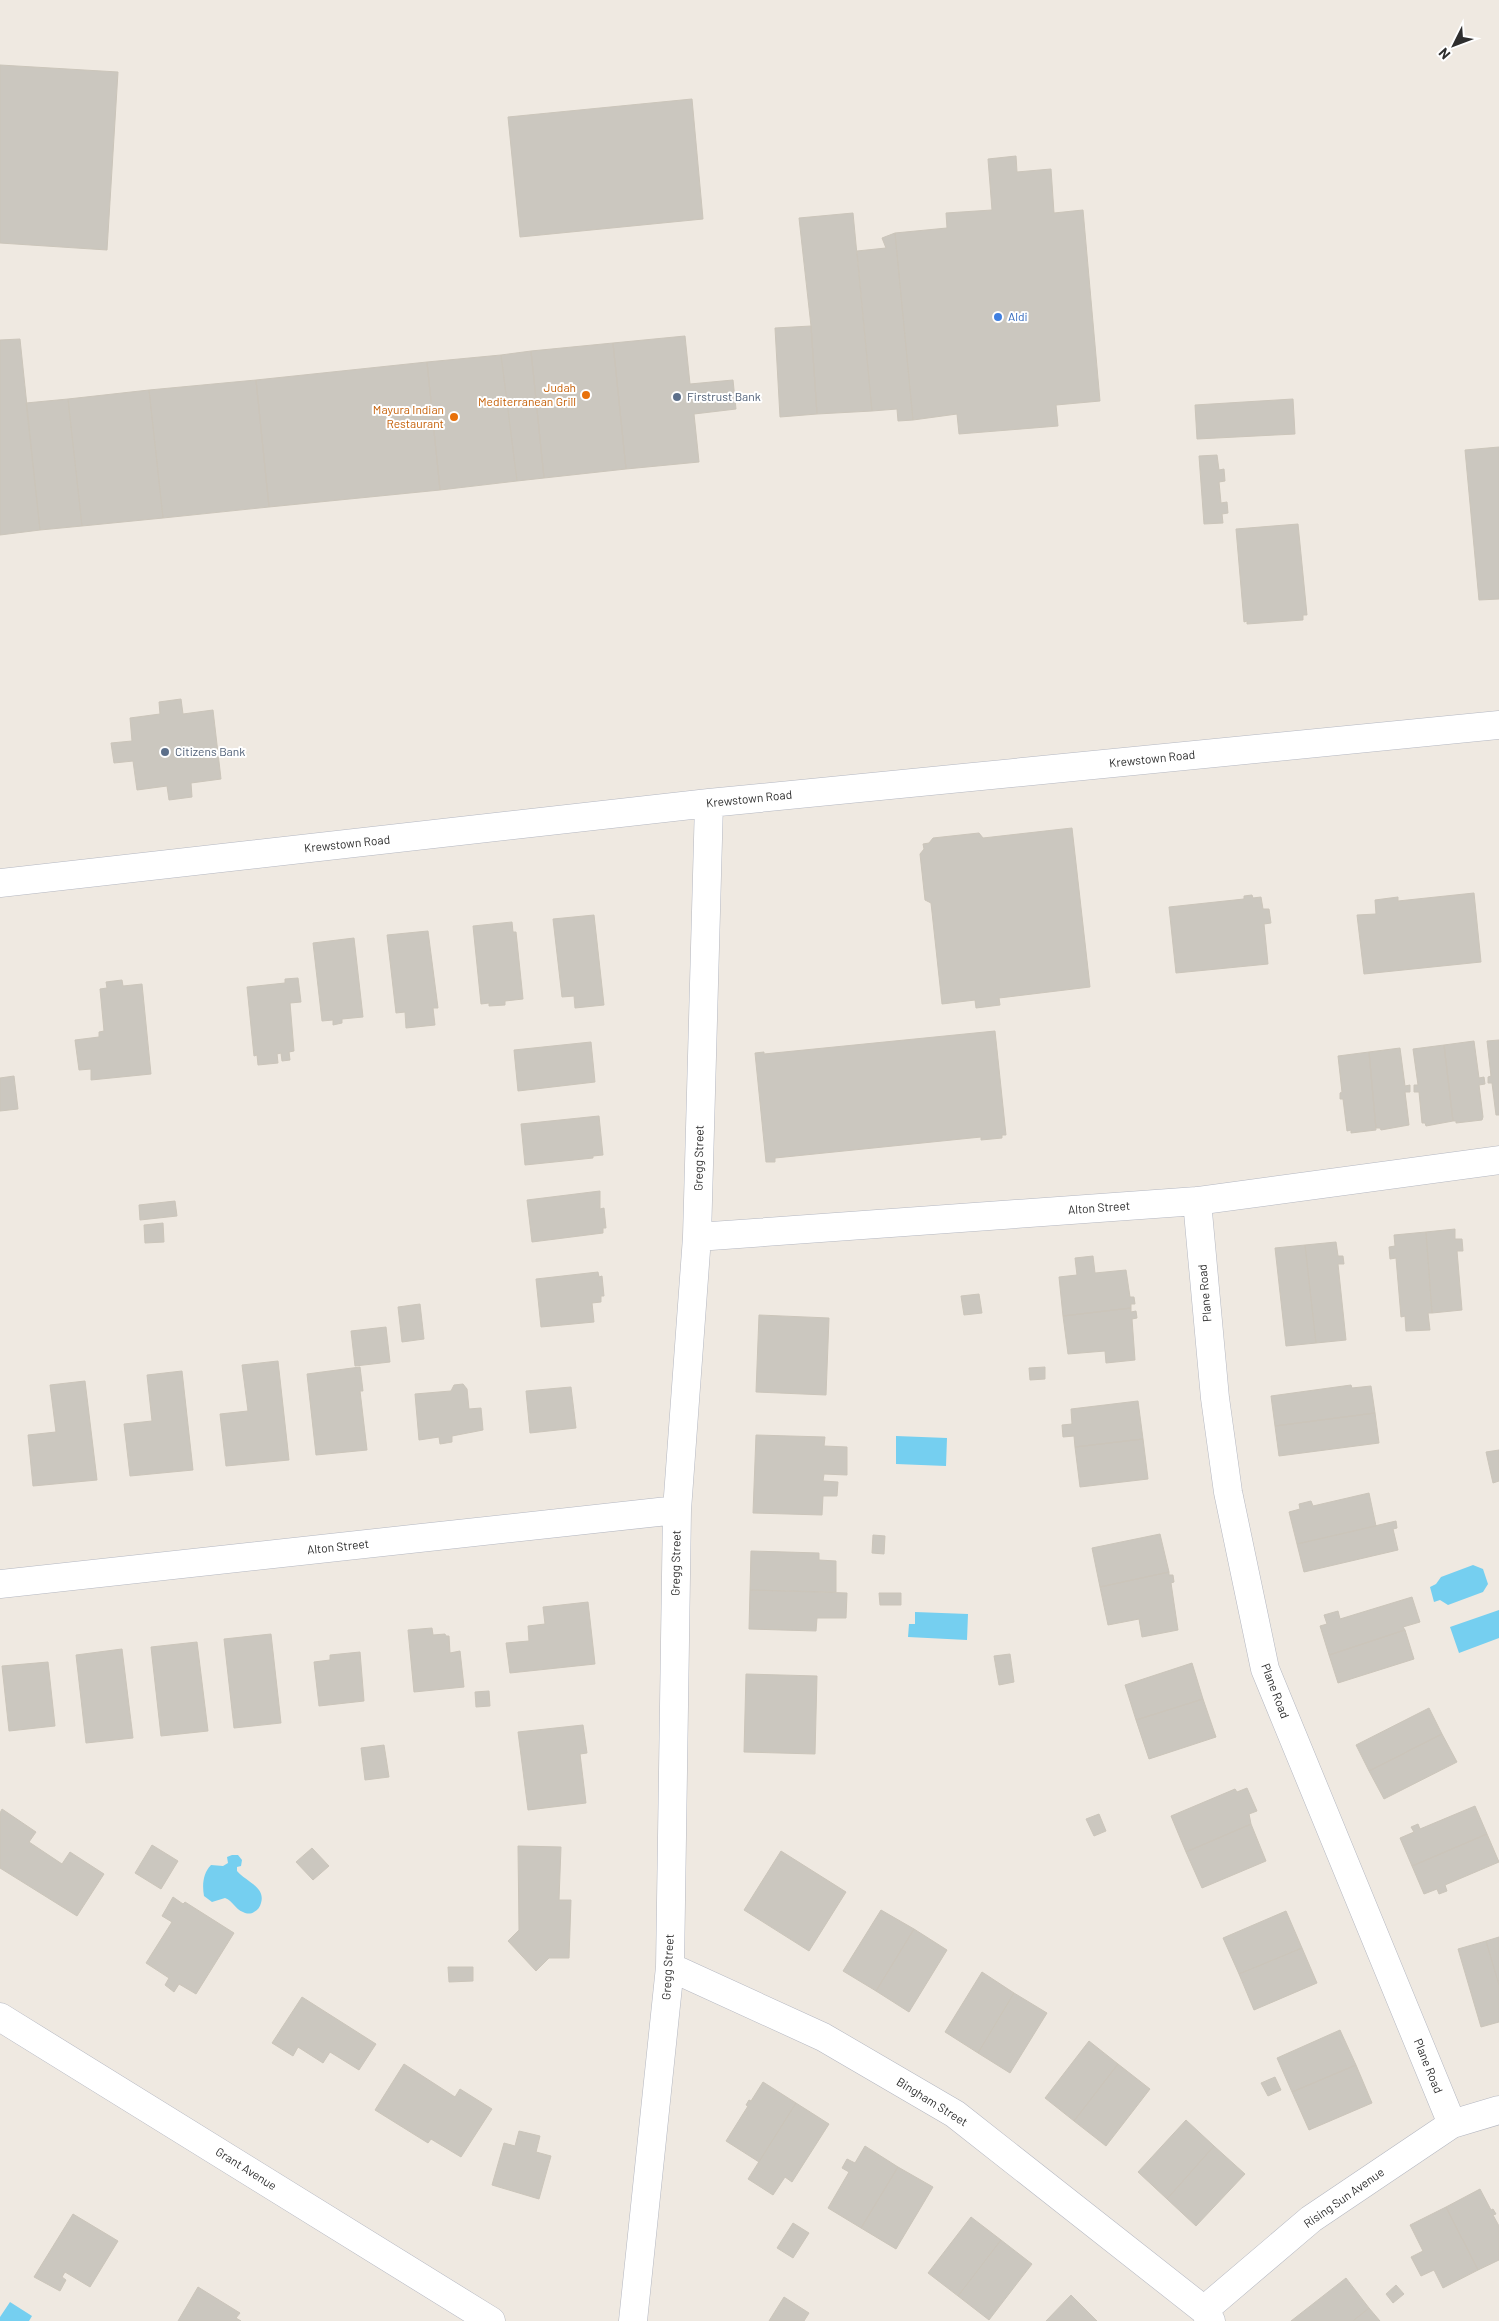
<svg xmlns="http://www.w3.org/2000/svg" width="1499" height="2321" font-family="Barlow,sans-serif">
	<rect width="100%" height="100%" fill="#efe9e1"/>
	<!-- water -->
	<path fill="#75cff0" d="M 896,1436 L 947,1438 L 946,1466 L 896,1464 Z
		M 1473,1565 L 1483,1569 L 1488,1584 L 1483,1592 L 1448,1605 L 1440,1600 L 1434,1602 L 1430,1587 L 1436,1584 L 1441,1577 Z
		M 1499,1610 L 1499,1638 L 1459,1653 L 1450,1627 Z
		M 915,1612 L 968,1614 L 967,1640 L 908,1637 L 909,1624 L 915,1624 Z
		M 232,1855 L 238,1855 L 242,1860 L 241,1866 L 237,1867 L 237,1871 C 245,1881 266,1887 261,1903 C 260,1907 258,1910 254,1912 C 251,1914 247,1914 243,1912 C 235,1909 233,1901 225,1898 L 212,1902 L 204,1896 C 202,1885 203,1873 211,1865 L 223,1866 L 228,1863 L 227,1857 Z
		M 10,2302 L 32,2316 L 29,2321 L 0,2321 L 0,2317 Z"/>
	<!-- building -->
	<path fill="#cbc7bf" stroke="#cbc5ba" d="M 0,65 L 118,72 L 107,250 L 0,243 Z
		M 692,99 L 703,219 L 520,237 L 508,117 Z
		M 1016,156 L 1017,172 L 1051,169 L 1054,213 L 1083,210 L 1100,401 L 1056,405 L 1058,426 L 959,434 L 957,414 L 913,420 L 895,233 L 947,228 L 946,213 L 992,210 L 988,159 Z
		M 853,213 L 872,411 L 817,414 L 811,326 L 799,218 Z
		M 895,233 L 913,420 L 898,421 L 897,409 L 872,411 L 857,251 L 886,248 L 882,238 Z
		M 811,326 L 817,414 L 780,417 L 775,328 Z
		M 685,336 L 690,384 L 733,380 L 736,409 L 694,414 L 699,462 L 626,469 L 613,343 Z
		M 20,339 L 40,530 L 0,535 L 0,340 Z
		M 613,343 L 626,469 L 544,478 L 531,351 Z
		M 531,351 L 544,478 L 517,481 L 501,355 Z
		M 501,355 L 517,481 L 440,490 L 427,362 Z
		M 427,362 L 440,490 L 269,507 L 256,380 Z
		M 256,380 L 269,507 L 163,518 L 149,390 Z
		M 149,390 L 163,518 L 82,526 L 68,399 Z
		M 68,399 L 82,526 L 40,530 L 26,403 Z
		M 1293,399 L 1295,434 L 1197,439 L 1195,405 Z
		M 1499,447 L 1499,599 L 1479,600 L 1465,450 Z
		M 1217,455 L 1219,470 L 1224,469 L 1225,481 L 1219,482 L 1221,503 L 1227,502 L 1228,513 L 1222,514 L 1223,523 L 1204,524 L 1199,456 Z
		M 1298,524 L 1307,615 L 1303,615 L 1303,620 L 1247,624 L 1247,621 L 1244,622 L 1236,529 Z
		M 181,699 L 183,714 L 213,710 L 221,779 L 191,783 L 192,797 L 169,800 L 167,786 L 137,790 L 133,761 L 114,763 L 111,743 L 132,741 L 130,718 L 160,714 L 159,702 Z
		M 1072,828 L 1090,987 L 999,998 L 1000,1005 L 976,1008 L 975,1000 L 942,1004 L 931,903 L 925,900 L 920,854 L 924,849 L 923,844 L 929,843 L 933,838 L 979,833 L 983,838 Z
		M 1474,893 L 1481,962 L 1364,974 L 1357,915 L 1376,914 L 1375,900 L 1398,897 L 1398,901 Z
		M 1252,895 L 1253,898 L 1261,897 L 1263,909 L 1269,909 L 1271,923 L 1264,924 L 1268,964 L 1176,973 L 1169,907 L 1244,899 L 1244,896 Z
		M 594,915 L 604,1005 L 575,1008 L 574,996 L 562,997 L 553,919 Z
		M 512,922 L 513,932 L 516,932 L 523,999 L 505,1001 L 505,1005 L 489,1006 L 489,1003 L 481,1004 L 473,926 Z
		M 428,931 L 438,1008 L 433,1008 L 435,1025 L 406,1028 L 405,1012 L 396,1013 L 387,935 Z
		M 354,938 L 363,1017 L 342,1019 L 342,1023 L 333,1025 L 333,1020 L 322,1021 L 313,943 Z
		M 298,978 L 301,1002 L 290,1003 L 294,1051 L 289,1052 L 290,1060 L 282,1061 L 281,1053 L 277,1054 L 278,1063 L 258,1065 L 257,1055 L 254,1056 L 247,987 L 285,983 L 285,979 Z
		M 122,980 L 123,986 L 142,984 L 151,1074 L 91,1080 L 91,1069 L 79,1070 L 75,1040 L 99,1037 L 99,1032 L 104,1031 L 100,989 L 107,988 L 106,982 Z
		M 995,1031 L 1006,1135 L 1002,1135 L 1002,1138 L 981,1140 L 981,1137 L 775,1158 L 775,1162 L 766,1162 L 755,1053 L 764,1052 L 764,1054 Z
		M 1499,1040 L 1499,1115 L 1496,1115 L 1492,1083 L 1488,1083 L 1488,1077 L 1491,1076 L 1487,1041 Z
		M 1474,1041 L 1479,1078 L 1484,1077 L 1485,1084 L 1479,1085 L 1483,1117 L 1482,1120 L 1456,1123 L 1456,1121 L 1453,1121 L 1444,1045 Z
		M 591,1042 L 595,1082 L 518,1091 L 514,1050 Z
		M 1444,1045 L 1453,1121 L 1426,1126 L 1425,1123 L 1422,1123 L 1419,1092 L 1414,1092 L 1414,1085 L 1418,1085 L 1413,1049 Z
		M 1400,1048 L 1405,1086 L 1410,1085 L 1410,1092 L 1405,1092 L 1409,1125 L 1381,1130 L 1380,1128 L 1376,1128 L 1369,1052 Z
		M 1369,1052 L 1376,1130 L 1351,1133 L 1351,1130 L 1347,1131 L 1343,1099 L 1340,1099 L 1340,1093 L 1342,1092 L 1338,1056 Z
		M 14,1076 L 18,1109 L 0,1111 L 0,1078 Z
		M 599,1116 L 603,1155 L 593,1156 L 593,1158 L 525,1165 L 521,1124 Z
		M 600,1191 L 600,1209 L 604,1208 L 606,1228 L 603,1228 L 603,1233 L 532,1242 L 527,1200 Z
		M 175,1201 L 177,1216 L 140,1220 L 139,1205 Z
		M 163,1223 L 164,1242 L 145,1243 L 144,1225 Z
		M 1455,1229 L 1455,1239 L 1462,1239 L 1463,1251 L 1457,1251 L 1462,1310 L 1432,1313 L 1426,1232 Z
		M 1426,1232 L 1432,1313 L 1428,1313 L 1430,1330 L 1406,1331 L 1405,1316 L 1401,1317 L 1396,1258 L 1390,1259 L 1389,1247 L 1395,1246 L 1394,1235 Z
		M 1336,1242 L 1338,1256 L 1343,1256 L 1344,1264 L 1338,1264 L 1346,1340 L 1316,1343 L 1305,1245 Z
		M 1305,1245 L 1316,1343 L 1286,1346 L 1275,1248 Z
		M 1093,1256 L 1095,1273 L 1126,1270 L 1130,1297 L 1134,1297 L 1135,1304 L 1131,1304 L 1131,1308 L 1063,1316 L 1059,1277 L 1077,1275 L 1075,1258 Z
		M 598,1272 L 599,1277 L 602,1276 L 604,1296 L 601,1296 L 601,1302 L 592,1303 L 594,1322 L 541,1327 L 536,1279 Z
		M 979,1294 L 982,1313 L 964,1315 L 961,1296 Z
		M 420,1304 L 424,1339 L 402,1342 L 398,1307 Z
		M 1131,1308 L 1131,1312 L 1136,1311 L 1137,1318 L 1132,1319 L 1135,1360 L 1106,1363 L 1105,1351 L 1068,1354 L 1063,1316 Z
		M 759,1315 L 829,1318 L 826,1395 L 756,1392 Z
		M 386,1327 L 390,1362 L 355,1366 L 351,1331 Z
		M 278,1361 L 289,1460 L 226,1466 L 220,1414 L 248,1411 L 242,1365 Z
		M 360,1367 L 363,1391 L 360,1391 L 367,1450 L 316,1455 L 307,1374 Z
		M 1045,1367 L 1045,1379 L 1030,1380 L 1029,1368 Z
		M 182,1371 L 193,1470 L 130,1476 L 124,1424 L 152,1421 L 147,1375 Z
		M 85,1381 L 97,1480 L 33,1486 L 28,1435 L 56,1432 L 50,1385 Z
		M 463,1384 L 467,1389 L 469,1409 L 481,1408 L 483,1430 L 452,1436 L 452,1442 L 440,1444 L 439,1437 L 419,1440 L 415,1394 L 451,1391 L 454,1385 Z
		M 1351,1385 L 1352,1388 L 1371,1386 L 1375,1413 L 1275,1426 L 1271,1396 Z
		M 571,1387 L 576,1428 L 530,1433 L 526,1391 Z
		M 1138,1401 L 1143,1439 L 1075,1447 L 1074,1436 L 1063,1437 L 1062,1425 L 1072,1424 L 1071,1409 Z
		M 1375,1413 L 1379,1443 L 1279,1456 L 1275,1426 Z
		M 756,1435 L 825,1437 L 824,1446 L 847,1447 L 847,1475 L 824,1474 L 823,1481 L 838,1482 L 837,1496 L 823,1496 L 822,1515 L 753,1513 Z
		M 1143,1439 L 1148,1479 L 1080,1487 L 1075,1447 Z
		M 1499,1450 L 1499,1481 L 1493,1483 L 1486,1452 Z
		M 1369,1493 L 1376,1526 L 1297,1544 L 1289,1512 L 1300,1509 L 1299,1504 L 1311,1501 L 1313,1506 Z
		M 1396,1521 L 1397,1528 L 1393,1529 L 1398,1550 L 1304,1572 L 1297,1544 Z
		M 1160,1534 L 1169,1572 L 1100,1587 L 1092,1548 Z
		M 873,1535 L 885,1536 L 884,1554 L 872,1553 Z
		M 751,1551 L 819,1553 L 819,1560 L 836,1561 L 836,1592 L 750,1590 Z
		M 1169,1572 L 1169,1575 L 1173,1575 L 1174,1582 L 1171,1583 L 1178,1630 L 1142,1637 L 1139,1619 L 1108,1625 L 1100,1587 Z
		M 750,1590 L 847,1593 L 846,1618 L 817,1618 L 816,1631 L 749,1629 Z
		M 879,1593 L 901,1593 L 901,1605 L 880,1605 Z
		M 1412,1597 L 1420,1622 L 1403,1627 L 1405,1630 L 1329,1655 L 1320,1626 L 1327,1624 L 1324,1615 L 1338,1611 L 1340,1619 Z
		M 588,1602 L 595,1664 L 510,1673 L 506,1643 L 529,1641 L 528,1626 L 545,1624 L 543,1607 Z
		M 432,1628 L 433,1635 L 445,1634 L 446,1636 L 449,1636 L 450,1653 L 460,1651 L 464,1687 L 414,1692 L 408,1630 Z
		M 1405,1630 L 1414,1659 L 1338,1683 L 1329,1655 Z
		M 271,1634 L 281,1723 L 234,1728 L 224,1639 Z
		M 197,1642 L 208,1731 L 161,1736 L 151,1647 Z
		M 122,1649 L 133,1738 L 86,1743 L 76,1655 Z
		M 360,1652 L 364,1701 L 319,1706 L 314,1662 L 330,1660 L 330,1655 Z
		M 1010,1654 L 1014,1682 L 999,1685 L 994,1656 Z
		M 48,1662 L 55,1726 L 9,1731 L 2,1666 Z
		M 1192,1663 L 1203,1699 L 1136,1720 L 1125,1685 Z
		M 746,1674 L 817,1676 L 815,1754 L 744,1752 Z
		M 489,1691 L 490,1706 L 476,1707 L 475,1692 Z
		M 1203,1699 L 1216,1737 L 1149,1759 L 1136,1720 Z
		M 1429,1708 L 1442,1734 L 1369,1771 L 1356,1745 Z
		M 583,1725 L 587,1753 L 580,1754 L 586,1803 L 528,1810 L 518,1732 Z
		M 1442,1734 L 1457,1762 L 1384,1799 L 1369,1771 Z
		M 384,1745 L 389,1777 L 365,1780 L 361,1748 Z
		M 1247,1788 L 1257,1811 L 1249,1814 L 1251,1824 L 1186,1852 L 1171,1816 L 1235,1789 L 1237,1792 Z
		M 1475,1806 L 1487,1834 L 1412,1866 L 1400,1838 L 1414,1832 L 1411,1827 L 1418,1824 L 1420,1829 Z
		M 2,1809 L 36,1832 L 29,1842 L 62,1864 L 70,1852 L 104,1874 L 77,1916 L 0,1868 L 0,1813 Z
		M 1099,1814 L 1106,1831 L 1094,1836 L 1086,1819 Z
		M 1251,1824 L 1266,1861 L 1202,1888 L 1186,1852 Z
		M 1487,1834 L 1499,1862 L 1445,1885 L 1447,1891 L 1439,1894 L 1437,1889 L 1424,1894 L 1412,1866 Z
		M 152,1845 L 178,1861 L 161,1889 L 135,1873 Z
		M 518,1846 L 561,1847 L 559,1900 L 571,1900 L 569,1958 L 549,1958 L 536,1971 L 508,1941 L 519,1930 Z
		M 312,1848 L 329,1866 L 313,1880 L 296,1862 Z
		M 781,1851 L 846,1892 L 809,1951 L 744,1910 Z
		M 173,1897 L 183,1904 L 185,1902 L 234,1933 L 196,1994 L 179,1984 L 174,1992 L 165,1985 L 169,1978 L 146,1963 L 172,1922 L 162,1916 Z
		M 881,1910 L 914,1929 L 876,1991 L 843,1971 Z
		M 1286,1911 L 1302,1948 L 1239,1974 L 1223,1938 Z
		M 914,1929 L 947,1950 L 909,2012 L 876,1991 Z
		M 1499,1937 L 1499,1985 L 1486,1941 Z
		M 1486,1941 L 1499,1985 L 1499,2022 L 1481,2027 L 1458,1949 Z
		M 1302,1948 L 1317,1983 L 1254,2010 L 1239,1974 Z
		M 448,1967 L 473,1967 L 473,1981 L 449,1982 Z
		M 982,1972 L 1014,1993 L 978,2053 L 945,2032 Z
		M 1014,1993 L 1047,2013 L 1010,2073 L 978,2053 Z
		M 302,1997 L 376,2044 L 359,2070 L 330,2052 L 323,2063 L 298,2047 L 293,2056 L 272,2043 Z
		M 1340,2030 L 1356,2065 L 1292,2092 L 1277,2058 Z
		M 1089,2041 L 1118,2064 L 1074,2121 L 1045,2098 Z
		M 404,2064 L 455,2097 L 460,2089 L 492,2109 L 461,2157 L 431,2139 L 428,2143 L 375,2110 Z
		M 1118,2064 L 1150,2089 L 1106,2146 L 1074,2121 Z
		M 1356,2065 L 1372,2103 L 1309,2130 L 1292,2092 Z
		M 1275,2077 L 1281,2090 L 1268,2096 L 1261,2083 Z
		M 763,2082 L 796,2103 L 759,2162 L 726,2141 L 748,2106 L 746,2105 L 749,2100 L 751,2101 Z
		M 796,2103 L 829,2124 L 792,2182 L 785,2177 L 773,2195 L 748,2179 Z
		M 1186,2120 L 1214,2146 L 1167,2199 L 1138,2172 Z
		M 519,2131 L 540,2136 L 536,2152 L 551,2156 L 539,2199 L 492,2185 L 504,2143 L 515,2146 Z
		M 865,2146 L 898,2167 L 861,2228 L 828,2208 L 849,2172 L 842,2168 L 847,2159 L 855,2163 Z
		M 1214,2146 L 1245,2174 L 1196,2226 L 1167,2199 Z
		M 898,2167 L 933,2187 L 896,2249 L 861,2228 Z
		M 1480,2189 L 1491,2210 L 1493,2209 L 1496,2214 L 1493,2215 L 1499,2226 L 1499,2260 L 1478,2270 L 1446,2207 Z
		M 1446,2207 L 1478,2270 L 1443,2288 L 1434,2270 L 1421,2276 L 1411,2257 L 1423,2251 L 1410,2225 Z
		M 73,2214 L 118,2241 L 90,2287 L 65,2272 L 62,2277 L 66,2280 L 60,2291 L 34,2277 Z
		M 971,2217 L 1001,2240 L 958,2296 L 928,2273 Z
		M 793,2223 L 809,2233 L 793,2258 L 777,2248 Z
		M 1001,2240 L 1032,2264 L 989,2320 L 958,2296 Z
		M 1346,2278 L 1369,2308 L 1353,2321 L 1291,2321 Z
		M 1396,2285 L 1404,2294 L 1393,2303 L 1386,2294 Z
		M 198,2287 L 240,2313 L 236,2318 L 241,2321 L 178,2321 Z
		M 1071,2295 L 1097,2321 L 1046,2321 Z
		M 784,2297 L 809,2313 L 804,2321 L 769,2321 Z
		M 1369,2308 L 1380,2321 L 1353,2321 Z"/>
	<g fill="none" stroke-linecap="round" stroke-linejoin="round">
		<defs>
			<path id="minor" d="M 0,883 L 709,803 L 1499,725
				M 1197,1201 L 1215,1398 L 1228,1492 L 1265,1669 L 1452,2124
				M 697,1237 L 1197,1201 L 1499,1160
				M 0,1584 L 677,1510
				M 670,1967 L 823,2037 L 955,2114 L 1204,2310 L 1211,2321
				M 0,2017 L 491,2321
				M 1204,2310 L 1311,2219 L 1452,2124 L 1499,2110
				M 633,2321 L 670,1967 L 677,1510 L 697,1237 L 709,803"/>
		</defs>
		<!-- minor casing -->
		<use href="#minor" stroke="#b4b7c1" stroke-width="29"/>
		<!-- minor -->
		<use href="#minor" stroke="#fff" stroke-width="28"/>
	</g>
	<!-- markers -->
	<circle fill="#3f7fe0" stroke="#fff" stroke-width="2" cx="998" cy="317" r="5"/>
	<g fill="#e8710a" stroke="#fff" stroke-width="2">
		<circle cx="586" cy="395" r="5"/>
		<circle cx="454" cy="417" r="5"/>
	</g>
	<g fill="#5c6f8a" stroke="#fff" stroke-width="2">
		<circle cx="677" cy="397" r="5"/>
		<circle cx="165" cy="752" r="5"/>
	</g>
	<g text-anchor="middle" stroke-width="4" stroke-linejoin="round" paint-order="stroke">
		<!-- shop labels -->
		<g font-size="12" fill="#366cbe" stroke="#fff" text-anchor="start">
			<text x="1008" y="321">Aldi</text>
		</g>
		<!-- food labels -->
		<g font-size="12" fill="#c56008" stroke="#fff" text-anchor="end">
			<text x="576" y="392">Judah<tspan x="576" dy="14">Mediterranean Grill</tspan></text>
			<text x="444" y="414">Mayura Indian<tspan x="444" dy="14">Restaurant</tspan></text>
		</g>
		<!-- service labels -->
		<g font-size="12" fill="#4e5e75" stroke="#fff" text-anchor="start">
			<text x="687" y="401">Firstrust Bank</text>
			<text x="175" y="756">Citizens Bank</text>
		</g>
		<!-- street labels -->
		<g font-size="12" fill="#2e2e2e" stroke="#fff">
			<text transform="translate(1152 759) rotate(-6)" y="4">Krewstown Road</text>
			<text transform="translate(749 799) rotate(-6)" y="4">Krewstown Road</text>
			<text transform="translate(347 844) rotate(-6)" y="4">Krewstown Road</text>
			<text transform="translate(699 1158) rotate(-89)" y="4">Gregg Street</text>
			<text transform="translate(1099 1208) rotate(-4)" y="4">Alton Street</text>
			<text transform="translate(1205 1293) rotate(-95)" y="4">Plane Road</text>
			<text transform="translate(338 1547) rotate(-6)" y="4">Alton Street</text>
			<text transform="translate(676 1563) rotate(-89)" y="4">Gregg Street</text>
			<text transform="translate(1275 1691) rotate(69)" y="4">Plane Road</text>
			<text transform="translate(668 1967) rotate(-87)" y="4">Gregg Street</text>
			<text transform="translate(1428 2066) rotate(68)" y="4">Plane Road</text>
			<text transform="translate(932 2102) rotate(32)" y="4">Bingham Street</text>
			<text transform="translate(246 2169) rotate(32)" y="4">Grant Avenue</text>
			<text transform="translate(1344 2198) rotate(-35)" y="4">Rising Sun Avenue</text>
		</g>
	</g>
	<!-- north arrow -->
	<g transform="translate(1454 45) rotate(228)" stroke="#ffffff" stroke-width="4" paint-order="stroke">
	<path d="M0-4L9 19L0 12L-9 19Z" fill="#2e2e2e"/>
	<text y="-8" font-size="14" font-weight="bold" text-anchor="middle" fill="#2e2e2e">N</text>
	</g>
</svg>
